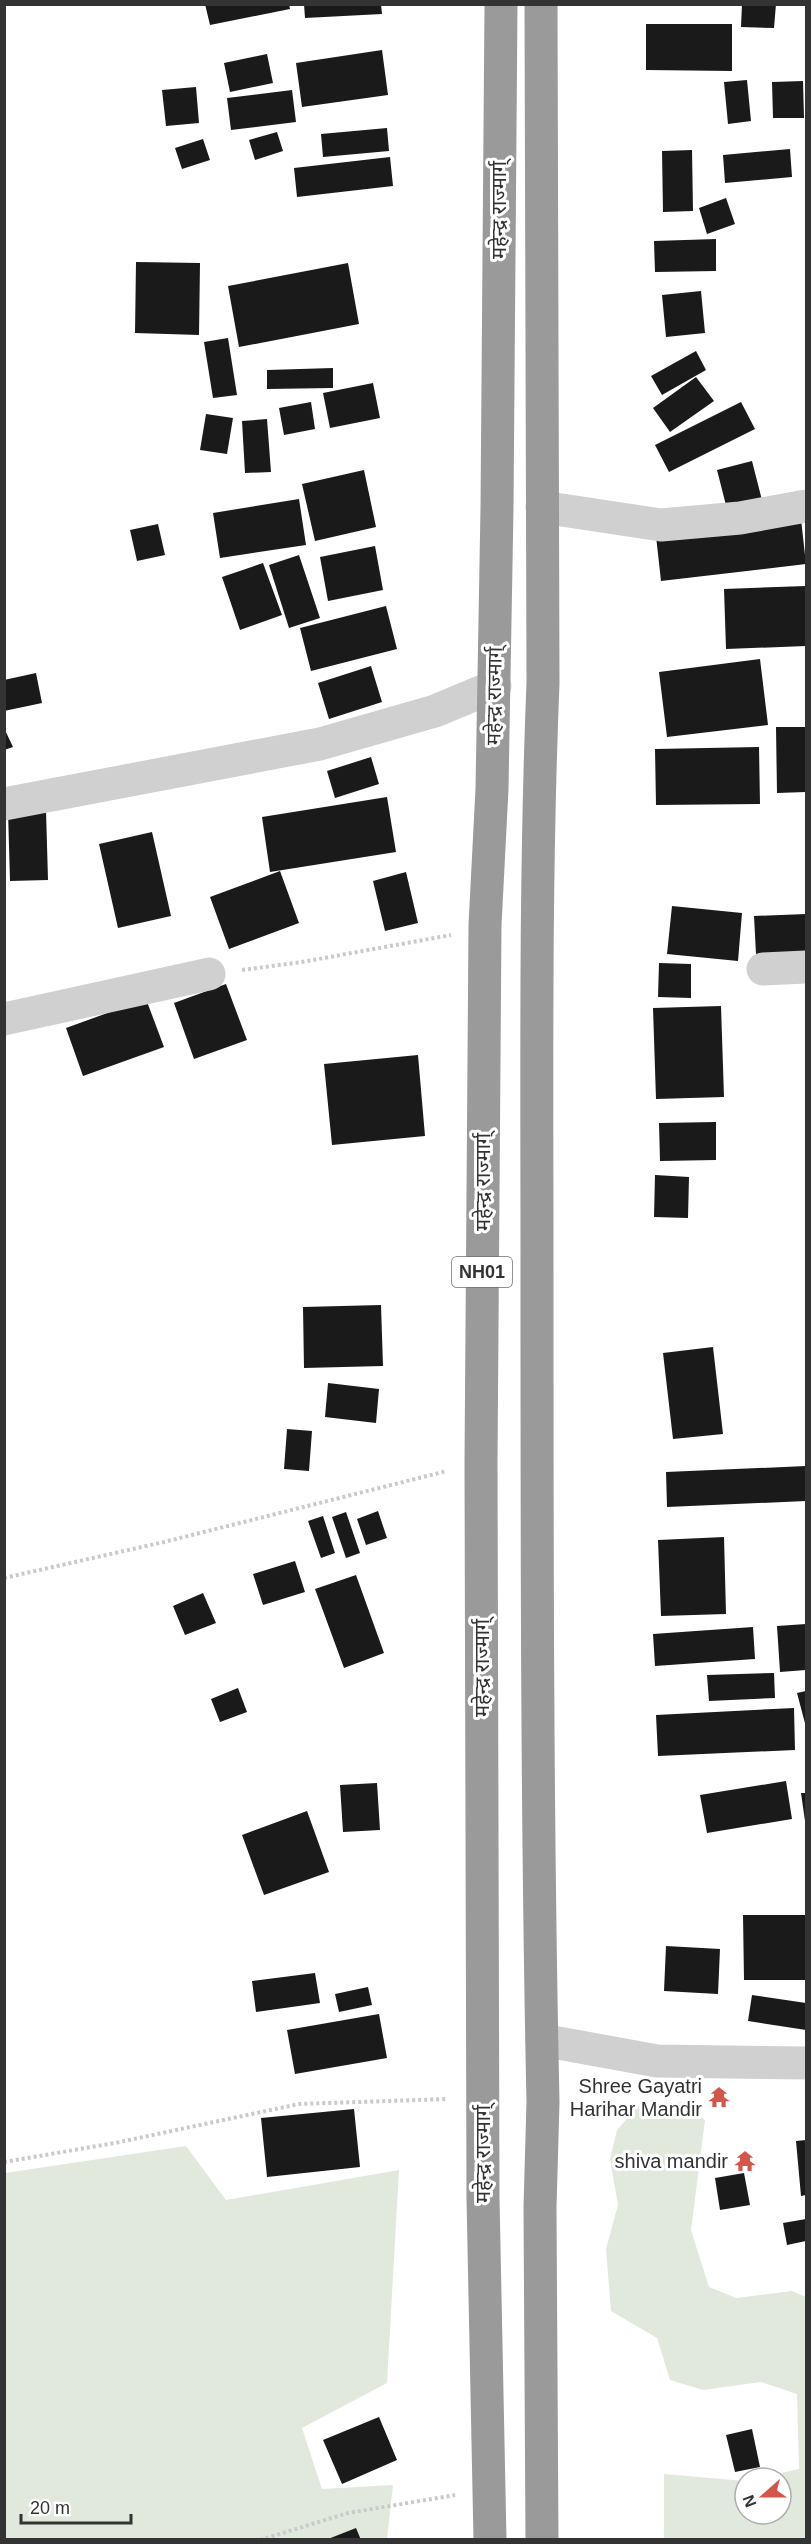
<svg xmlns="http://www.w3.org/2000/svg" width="811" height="2544" font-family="Arial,'Noto Sans Devanagari',sans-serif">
	<rect width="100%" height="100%" fill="#fff"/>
	<!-- green -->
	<path fill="#e1e9dd" d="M 683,2102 L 705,2120 L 691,2230 L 709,2287 L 736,2298 L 792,2291 L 806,2297 L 806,2539 L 664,2539 L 664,2474 L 745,2481 L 745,2514 L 781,2514 L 781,2478 L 758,2478 L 799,2469 L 797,2394 L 761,2382 L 703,2390 L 670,2380 L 657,2338 L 611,2311 L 606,2249 L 618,2205 L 610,2159 L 617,2130 L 638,2106 Z
		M 186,2146 L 226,2200 L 399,2170 L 387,2383 L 302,2428 L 322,2489 L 393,2485 L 387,2539 L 5,2540 L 5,2173 Z"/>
	<!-- building -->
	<path fill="#1a1a1a" d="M 205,4 L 289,4 L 290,9 L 210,25 Z
		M 304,4 L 381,4 L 382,14 L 305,18 Z
		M 742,4 L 776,4 L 774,28 L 741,27 Z
		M 646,24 L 732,24 L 732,71 L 646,70 Z
		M 382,50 L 388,95 L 302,107 L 296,63 Z
		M 267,54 L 273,83 L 230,92 L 224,63 Z
		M 747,80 L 751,121 L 728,124 L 724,82 Z
		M 803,81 L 804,118 L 773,118 L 772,82 Z
		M 196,87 L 199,123 L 166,126 L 162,90 Z
		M 292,90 L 296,122 L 231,130 L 227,98 Z
		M 387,128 L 389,151 L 323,157 L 321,134 Z
		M 277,132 L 283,151 L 255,160 L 249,140 Z
		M 203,139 L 210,160 L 182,169 L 175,148 Z
		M 790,149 L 792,177 L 725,183 L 723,155 Z
		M 692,150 L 693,211 L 663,212 L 662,151 Z
		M 390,157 L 393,186 L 297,197 L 294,168 Z
		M 726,198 L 735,224 L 707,234 L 699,208 Z
		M 716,239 L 716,271 L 655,272 L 654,241 Z
		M 136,262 L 200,263 L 199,335 L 135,333 Z
		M 348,263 L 359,324 L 239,347 L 228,286 Z
		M 701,291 L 705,333 L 666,337 L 662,295 Z
		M 228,338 L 237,395 L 213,398 L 204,342 Z
		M 696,351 L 706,370 L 662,395 L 651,376 Z
		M 333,368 L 333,388 L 267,389 L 267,370 Z
		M 696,377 L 714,401 L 670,432 L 653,408 Z
		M 373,383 L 380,418 L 330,428 L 323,393 Z
		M 311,402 L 315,429 L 284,435 L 279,408 Z
		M 741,402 L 755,429 L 669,472 L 655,445 Z
		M 206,414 L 233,418 L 227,454 L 200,450 Z
		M 267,419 L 271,472 L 245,473 L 242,421 Z
		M 752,461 L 764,508 L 729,517 L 717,470 Z
		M 364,470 L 376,527 L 315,541 L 302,484 Z
		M 299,499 L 306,545 L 220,558 L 213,513 Z
		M 801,519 L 806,564 L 661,581 L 656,536 Z
		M 158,524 L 165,555 L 137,561 L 130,530 Z
		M 375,546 L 383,590 L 328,601 L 320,557 Z
		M 299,555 L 320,618 L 289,628 L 269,565 Z
		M 263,563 L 282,615 L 240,630 L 222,577 Z
		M 806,586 L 806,646 L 726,649 L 724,589 Z
		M 386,606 L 397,649 L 311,671 L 300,628 Z
		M 760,659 L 768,725 L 667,737 L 659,672 Z
		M 371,666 L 382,702 L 329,719 L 318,683 Z
		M 36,673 L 42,703 L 4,711 L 4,680 Z
		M 776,727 L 806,727 L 806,792 L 777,793 Z
		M 4,728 L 13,747 L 4,750 Z
		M 759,747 L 760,804 L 656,805 L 655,749 Z
		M 371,757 L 379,784 L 335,798 L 327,771 Z
		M 387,797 L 396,852 L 270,872 L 262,817 Z
		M 46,810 L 48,880 L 10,881 L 8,811 Z
		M 152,832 L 171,916 L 118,928 L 99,844 Z
		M 280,871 L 299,923 L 229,949 L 210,897 Z
		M 406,872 L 418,923 L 385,931 L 373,881 Z
		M 672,906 L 742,913 L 738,961 L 667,954 Z
		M 806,914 L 806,952 L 756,954 L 754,916 Z
		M 659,963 L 691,964 L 691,998 L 658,997 Z
		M 226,984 L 247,1040 L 194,1059 L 174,1003 Z
		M 146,999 L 164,1047 L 83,1076 L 66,1028 Z
		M 721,1006 L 724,1097 L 656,1099 L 653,1008 Z
		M 418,1055 L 425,1136 L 332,1145 L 324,1064 Z
		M 716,1122 L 716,1160 L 660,1161 L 659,1123 Z
		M 655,1175 L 689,1177 L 688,1218 L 654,1217 Z
		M 381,1305 L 383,1366 L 304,1368 L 303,1307 Z
		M 713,1347 L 723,1434 L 673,1439 L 663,1353 Z
		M 328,1383 L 379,1389 L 376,1423 L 325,1417 Z
		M 287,1429 L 312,1431 L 309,1471 L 284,1469 Z
		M 806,1466 L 806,1501 L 667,1507 L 666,1472 Z
		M 378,1511 L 387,1538 L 366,1545 L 357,1519 Z
		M 346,1512 L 360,1553 L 346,1558 L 332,1517 Z
		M 323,1516 L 335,1553 L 321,1558 L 308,1521 Z
		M 724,1537 L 726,1614 L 661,1616 L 658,1540 Z
		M 295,1561 L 305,1592 L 263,1605 L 253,1574 Z
		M 356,1575 L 384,1653 L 344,1668 L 315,1589 Z
		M 203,1593 L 216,1623 L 185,1635 L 173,1606 Z
		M 806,1624 L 806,1670 L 780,1672 L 777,1626 Z
		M 753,1627 L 755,1659 L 655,1666 L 653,1634 Z
		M 774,1673 L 775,1698 L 709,1701 L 707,1675 Z
		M 238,1688 L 247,1712 L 220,1722 L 211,1699 Z
		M 806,1691 L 806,1727 L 797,1693 Z
		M 794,1708 L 795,1750 L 658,1756 L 656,1715 Z
		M 786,1781 L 792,1819 L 707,1833 L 700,1795 Z
		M 377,1783 L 380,1830 L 343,1832 L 340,1785 Z
		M 801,1793 L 806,1793 L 806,1821 L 805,1821 Z
		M 307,1811 L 329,1872 L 264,1895 L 242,1835 Z
		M 743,1915 L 806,1915 L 806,1980 L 744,1980 Z
		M 666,1946 L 720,1949 L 718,1994 L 664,1991 Z
		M 315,1973 L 320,2003 L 256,2012 L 252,1981 Z
		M 368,1987 L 372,2005 L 339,2012 L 335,1994 Z
		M 752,1995 L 806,2003 L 806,2030 L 748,2021 Z
		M 379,2014 L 387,2058 L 295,2074 L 287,2030 Z
		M 354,2109 L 360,2167 L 267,2177 L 261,2118 Z
		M 806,2140 L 806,2195 L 801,2196 L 796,2141 Z
		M 744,2173 L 750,2205 L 720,2210 L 715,2178 Z
		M 806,2219 L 806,2241 L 787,2245 L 783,2223 Z
		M 379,2417 L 397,2460 L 342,2484 L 323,2440 Z
		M 752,2429 L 760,2467 L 735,2472 L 726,2435 Z
		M 356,2528 L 361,2540 L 328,2540 L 328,2539 Z"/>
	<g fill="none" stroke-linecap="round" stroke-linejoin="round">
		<!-- path -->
		<path stroke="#cacaca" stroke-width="4" stroke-dasharray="3 3" stroke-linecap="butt" d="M 242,970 L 302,962 L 451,935
			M 4,1578 L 164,1542 L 447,1471
			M 4,2162 L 115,2143 L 299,2104 L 447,2099
			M 260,2540 L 348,2513 L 455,2495"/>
		<!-- minor -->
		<path stroke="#d0d0d0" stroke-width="33" d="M 542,507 L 661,525 L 740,518 L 806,506
			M 4,804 L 320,744 L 435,711 L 495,686
			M 763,969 L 806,967
			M 4,1019 L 209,974
			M 542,2040 L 657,2061 L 806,2063"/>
		<!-- highway -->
		<path stroke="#9a9a9a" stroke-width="33" d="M 541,4 L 543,683 C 535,878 537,1073 537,1268 C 537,1546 537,1824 543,2102 L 540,2207 L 542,2540
			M 490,2540 L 483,2198 L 481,1462 L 485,925 L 492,789 L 497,508 L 501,4"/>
	</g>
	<!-- icons -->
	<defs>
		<symbol id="temple-bare" viewBox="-9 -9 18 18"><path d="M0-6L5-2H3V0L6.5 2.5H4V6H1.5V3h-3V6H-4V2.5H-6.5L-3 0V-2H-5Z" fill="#d5554a" stroke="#fff" stroke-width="2.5" paint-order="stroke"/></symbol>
	</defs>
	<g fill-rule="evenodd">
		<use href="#temple-bare" x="704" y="2082" width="30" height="30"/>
		<use href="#temple-bare" x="730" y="2146" width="30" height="30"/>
	</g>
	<g text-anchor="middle" stroke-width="6" stroke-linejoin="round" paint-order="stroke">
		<!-- shield labels -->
		<rect fill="#fff" stroke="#707070" stroke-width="1.5" x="452" y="1257" width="60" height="30" rx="4.5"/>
		<g font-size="18" font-weight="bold" fill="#333">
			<text x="482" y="1278">NH01</text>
		</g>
		<!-- street labels -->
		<g font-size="20" fill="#333" stroke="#fff">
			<text transform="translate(499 210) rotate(-90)" y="7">महेन्द्र राज्मार्ग्</text>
			<text transform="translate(494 696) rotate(-89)" y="7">महेन्द्र राज्मार्ग्</text>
			<text transform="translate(483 1182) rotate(-90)" y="7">महेन्द्र राज्मार्ग्</text>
			<text transform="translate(482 1668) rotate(-90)" y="7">महेन्द्र राज्मार्ग्</text>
			<text transform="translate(483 2154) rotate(-90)" y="7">महेन्द्र राज्मार्ग्</text>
		</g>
		<!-- poi labels -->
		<g font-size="20" fill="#333" stroke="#fff" text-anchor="end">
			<text x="702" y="2093">Shree Gayatri<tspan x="702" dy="23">Harihar Mandir</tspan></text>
			<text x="728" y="2168">shiva mandir</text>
		</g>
	</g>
	<!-- border -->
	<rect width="811" height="2544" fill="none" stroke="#333333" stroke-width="12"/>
	<!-- north arrow -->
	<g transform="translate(763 2496) rotate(249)"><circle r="28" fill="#ffffff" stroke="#adadad" stroke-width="1.5"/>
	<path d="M0-4.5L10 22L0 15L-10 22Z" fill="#d5554a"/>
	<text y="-9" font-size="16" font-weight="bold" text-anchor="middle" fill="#333333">N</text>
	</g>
	<!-- scale -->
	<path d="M21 2514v9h110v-9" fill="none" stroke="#333333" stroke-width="3"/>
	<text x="30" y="2514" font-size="18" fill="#333333" stroke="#ffffff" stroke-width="4.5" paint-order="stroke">20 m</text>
</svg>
